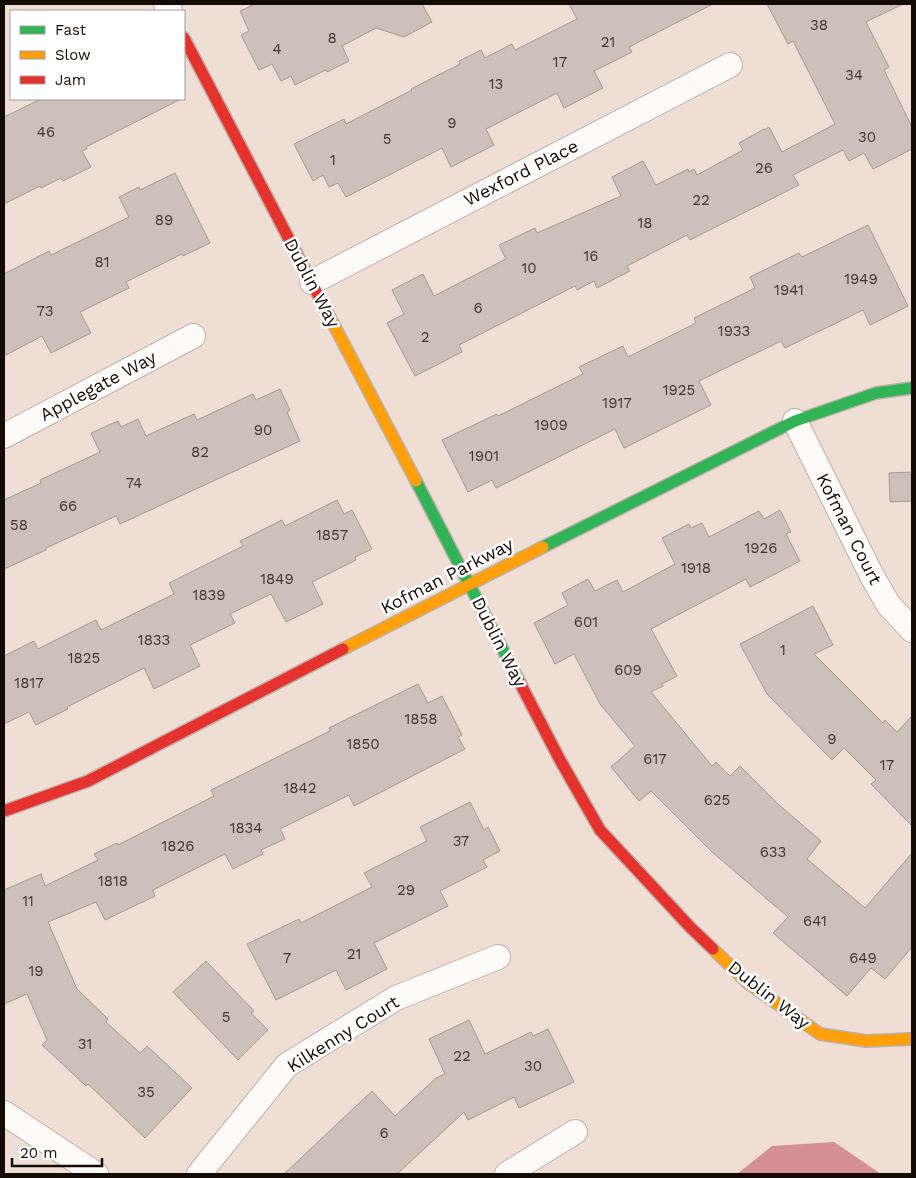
<svg xmlns="http://www.w3.org/2000/svg" width="916" height="1178" font-family="'Work Sans',sans-serif">
	<rect width="100%" height="100%" fill="#efded3"/>
	<!-- water -->
	<path fill="#d49095" d="M 834,1142 L 881,1174 L 737,1174 L 772,1146 Z"/>
	<!-- building -->
	<path fill="#cdbfb9" stroke="#a69892" d="M 255,4 L 422,4 L 432,22 L 404,37 L 376,28 L 342,46 L 349,61 L 327,72 L 326,70 L 295,85 L 291,76 L 281,81 L 272,64 L 259,70 L 241,35 L 249,31 L 240,11 Z
		M 569,4 L 713,4 L 629,47 L 632,52 L 594,71 L 603,88 L 564,108 L 557,93 L 486,129 L 494,145 L 451,167 L 442,148 L 346,197 L 338,183 L 329,187 L 323,175 L 313,181 L 294,144 L 344,119 L 346,124 L 412,90 L 411,89 L 460,64 L 459,61 L 481,50 L 485,58 L 512,44 L 515,50 L 577,19 Z
		M 767,4 L 903,4 L 866,22 L 889,67 L 884,70 L 912,127 L 912,149 L 873,169 L 864,153 L 849,161 L 843,150 L 793,175 L 799,185 L 690,240 L 687,235 L 627,266 L 630,271 L 597,288 L 594,281 L 577,290 L 575,286 L 459,345 L 462,352 L 415,376 L 387,323 L 404,314 L 392,290 L 423,274 L 434,296 L 506,259 L 499,245 L 535,228 L 537,233 L 621,196 L 612,177 L 643,161 L 656,185 L 688,169 L 689,172 L 694,169 L 697,175 L 743,150 L 739,143 L 764,129 L 764,130 L 769,127 L 782,152 L 835,124 L 793,41 L 788,44 Z
		M 41,99 L 181,99 L 86,147 L 87,149 L 82,151 L 91,167 L 63,181 L 61,178 L 41,188 L 40,186 L 4,204 L 4,117 Z
		M 175,173 L 210,243 L 183,256 L 182,254 L 126,282 L 129,288 L 80,312 L 91,333 L 51,353 L 42,336 L 4,356 L 4,274 L 49,251 L 51,255 L 129,217 L 119,197 L 139,187 L 140,190 Z
		M 868,225 L 908,306 L 870,325 L 863,310 L 785,348 L 781,341 L 699,381 L 711,405 L 624,448 L 615,429 L 496,488 L 492,480 L 468,492 L 442,440 L 497,414 L 498,416 L 583,374 L 579,367 L 623,346 L 628,357 L 696,323 L 694,318 L 755,288 L 750,277 L 799,253 L 802,257 Z
		M 280,389 L 290,410 L 287,412 L 300,441 L 120,524 L 116,516 L 46,548 L 46,550 L 4,569 L 4,500 L 41,483 L 40,480 L 100,452 L 91,433 L 118,421 L 121,427 L 138,419 L 146,436 L 194,414 L 197,420 L 253,394 L 256,400 Z
		M 912,472 L 912,501 L 890,502 L 889,473 Z
		M 337,500 L 344,514 L 352,510 L 372,549 L 355,557 L 356,560 L 312,582 L 323,604 L 286,622 L 271,594 L 230,614 L 235,623 L 190,645 L 200,666 L 154,689 L 144,668 L 67,707 L 68,709 L 36,725 L 29,712 L 4,724 L 4,656 L 34,641 L 38,649 L 96,620 L 101,630 L 174,594 L 169,583 L 243,546 L 240,541 L 282,520 L 285,526 Z
		M 780,510 L 791,532 L 786,534 L 800,561 L 750,587 L 746,579 L 651,629 L 677,676 L 662,684 L 663,686 L 651,692 L 712,766 L 716,762 L 730,776 L 740,766 L 778,804 L 821,841 L 807,859 L 865,908 L 912,853 L 912,947 L 885,979 L 871,968 L 847,996 L 773,933 L 788,917 L 712,852 L 651,791 L 639,801 L 611,767 L 635,746 L 600,704 L 574,654 L 555,664 L 534,623 L 568,605 L 562,593 L 588,579 L 595,591 L 617,580 L 623,592 L 675,564 L 662,538 L 689,524 L 691,528 L 702,523 L 709,537 L 759,511 L 764,519 Z
		M 813,606 L 833,645 L 814,654 L 883,723 L 885,720 L 897,732 L 912,716 L 912,826 L 871,784 L 876,780 L 844,748 L 832,760 L 767,694 L 740,644 Z
		M 418,684 L 428,703 L 442,696 L 462,735 L 458,737 L 465,749 L 354,806 L 349,795 L 280,829 L 285,839 L 261,850 L 263,854 L 233,869 L 225,854 L 153,890 L 155,896 L 105,920 L 96,902 L 48,922 L 77,989 L 108,1019 L 106,1022 L 140,1053 L 147,1046 L 192,1088 L 145,1138 L 88,1084 L 86,1086 L 42,1045 L 47,1040 L 27,994 L 4,1004 L 4,890 L 41,874 L 45,886 L 98,860 L 94,854 L 117,843 L 118,845 L 214,796 L 211,790 L 330,731 L 329,728 Z
		M 470,802 L 484,830 L 488,827 L 500,851 L 483,860 L 487,867 L 440,891 L 448,906 L 374,943 L 387,969 L 346,990 L 336,970 L 276,1000 L 247,944 L 299,919 L 301,923 L 372,887 L 364,873 L 427,841 L 420,827 Z
		M 206,961 L 254,1011 L 251,1013 L 268,1030 L 238,1060 L 173,992 Z
		M 469,1020 L 485,1054 L 531,1032 L 533,1036 L 548,1029 L 574,1082 L 519,1108 L 514,1097 L 468,1120 L 464,1112 L 397,1174 L 284,1174 L 372,1091 L 395,1116 L 436,1078 L 445,1074 L 429,1039 Z"/>
	<g fill="none" stroke-linecap="round" stroke-linejoin="round">
		<defs>
			<path id="street" d="M 166,4 L 170,11
				M 312,282 L 730,65
				M 795,421 L 872,576 L 888,604 L 912,630
				M 4,436 L 193,336
				M 4,1113 L 96,1174
				M 199,1174 L 287,1065 L 396,998 L 498,957
				M 507,1174 L 575,1132"/>
			<path id="fast" d="M 416,481 L 520,683
				M 543,547 L 795,421 L 876,393 L 912,388"/>
			<path id="slow" d="M 327,312 L 416,481
				M 343,649 L 543,547
				M 713,949 L 748,983 L 820,1034 L 866,1041 L 912,1039"/>
			<path id="jam" d="M 184,38 L 327,312
				M 520,683 L 560,760 L 600,830 L 690,927 L 713,949
				M 4,811 L 88,781 L 343,649"/>
		</defs>
		<!-- street casing -->
		<use href="#street" stroke="#bdb0a8" stroke-width="26"/>
		<!-- fast casing -->
		<use href="#fast" stroke="#bdb0a8" stroke-width="14"/>
		<!-- slow casing -->
		<use href="#slow" stroke="#bdb0a8" stroke-width="14"/>
		<!-- jam casing -->
		<use href="#jam" stroke="#bdb0a8" stroke-width="14"/>
		<!-- street -->
		<use href="#street" stroke="#fdfaf8" stroke-width="24"/>
		<!-- fast -->
		<use href="#fast" stroke="#30b455" stroke-width="11"/>
		<!-- slow -->
		<use href="#slow" stroke="#ff9f0a" stroke-width="11"/>
		<!-- jam -->
		<use href="#jam" stroke="#e5322d" stroke-width="11"/>
	</g>
	<g text-anchor="middle" stroke-width="5" stroke-linejoin="round" paint-order="stroke">
		<!-- number labels -->
		<g font-size="15" fill="#433832">
			<text x="819" y="30">38</text>
			<text x="332" y="43">8</text>
			<text x="608" y="47">21</text>
			<text x="277" y="54">4</text>
			<text x="560" y="67">17</text>
			<text x="854" y="80">34</text>
			<text x="496" y="89">13</text>
			<text x="452" y="128">9</text>
			<text x="46" y="137">46</text>
			<text x="867" y="142">30</text>
			<text x="387" y="144">5</text>
			<text x="333" y="165">1</text>
			<text x="764" y="173">26</text>
			<text x="701" y="205">22</text>
			<text x="164" y="225">89</text>
			<text x="645" y="228">18</text>
			<text x="591" y="261">16</text>
			<text x="102" y="267">81</text>
			<text x="529" y="273">10</text>
			<text x="861" y="284">1949</text>
			<text x="789" y="295">1941</text>
			<text x="478" y="313">6</text>
			<text x="45" y="316">73</text>
			<text x="734" y="336">1933</text>
			<text x="425" y="342">2</text>
			<text x="679" y="395">1925</text>
			<text x="617" y="408">1917</text>
			<text x="551" y="430">1909</text>
			<text x="263" y="435">90</text>
			<text x="200" y="457">82</text>
			<text x="484" y="461">1901</text>
			<text x="134" y="488">74</text>
			<text x="68" y="511">66</text>
			<text x="19" y="530">58</text>
			<text x="332" y="540">1857</text>
			<text x="761" y="553">1926</text>
			<text x="696" y="573">1918</text>
			<text x="277" y="584">1849</text>
			<text x="209" y="600">1839</text>
			<text x="586" y="627">601</text>
			<text x="154" y="645">1833</text>
			<text x="783" y="655">1</text>
			<text x="84" y="663">1825</text>
			<text x="628" y="675">609</text>
			<text x="29" y="688">1817</text>
			<text x="421" y="724">1858</text>
			<text x="832" y="744">9</text>
			<text x="363" y="749">1850</text>
			<text x="655" y="764">617</text>
			<text x="887" y="770">17</text>
			<text x="300" y="793">1842</text>
			<text x="717" y="805">625</text>
			<text x="246" y="833">1834</text>
			<text x="461" y="846">37</text>
			<text x="178" y="851">1826</text>
			<text x="773" y="857">633</text>
			<text x="113" y="886">1818</text>
			<text x="406" y="895">29</text>
			<text x="28" y="906">11</text>
			<text x="815" y="926">641</text>
			<text x="354" y="959">21</text>
			<text x="287" y="963">7</text>
			<text x="863" y="963">649</text>
			<text x="36" y="976">19</text>
			<text x="226" y="1022">5</text>
			<text x="85" y="1049">31</text>
			<text x="462" y="1061">22</text>
			<text x="533" y="1071">30</text>
			<text x="146" y="1097">35</text>
			<text x="384" y="1138">6</text>
		</g>
		<!-- street labels -->
		<g font-size="18" fill="#150b05" stroke="#fff">
			<text transform="translate(521 173) rotate(-27)" y="6">Wexford Place</text>
			<text transform="translate(312 283) rotate(62)" y="6">Dublin Way</text>
			<text transform="translate(98 386) rotate(-28)" y="6">Applegate Way</text>
			<text transform="translate(849 529) rotate(63)" y="6">Kofman Court</text>
			<text transform="translate(447 576) rotate(-27)" y="6">Kofman Parkway</text>
			<text transform="translate(499 642) rotate(63)" y="6">Dublin Way</text>
			<text transform="translate(769 995) rotate(38)" y="6">Dublin Way</text>
			<text transform="translate(343 1034) rotate(-32)" y="6">Kilkenny Court</text>
		</g>
	</g>
	<!-- border -->
	<rect width="916" height="1178" fill="none" stroke="#150b05" stroke-width="10"/>
	<!-- legend -->
	<rect x="10" y="10" width="175" height="90" fill="#ffffff" stroke="#a19d9b"/>
	<rect x="20" y="26" width="25" height="8" fill="#30b455" stroke="#a19d9b"/>
	<text x="55" y="35" font-size="15" fill="#150b05">Fast</text>
	<rect x="20" y="51" width="25" height="8" fill="#ff9f0a" stroke="#a19d9b"/>
	<text x="55" y="60" font-size="15" fill="#150b05">Slow</text>
	<rect x="20" y="76" width="25" height="8" fill="#e5322d" stroke="#a19d9b"/>
	<text x="55" y="85" font-size="15" fill="#150b05">Jam</text>
	<!-- scale -->
	<path d="M12 1158v8h90v-8" fill="none" stroke="#150b05" stroke-width="2.5"/>
	<text x="20" y="1158" font-size="15" fill="#150b05" stroke="#ffffff" stroke-width="4" paint-order="stroke">20 m</text>
</svg>
